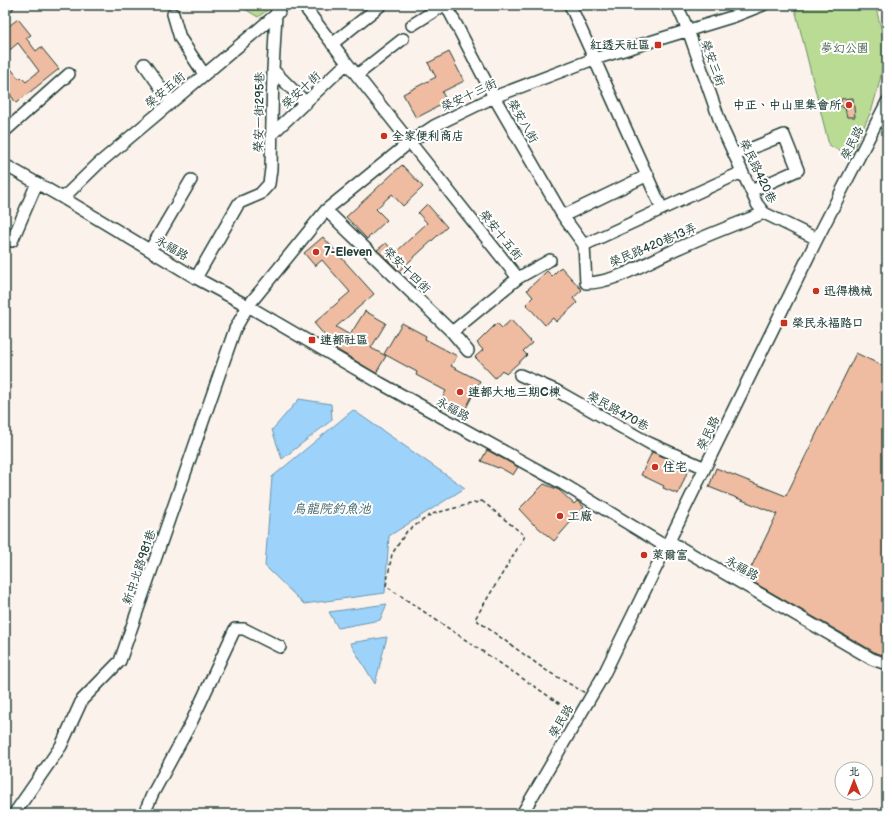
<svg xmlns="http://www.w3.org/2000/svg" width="892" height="819" font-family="'Balsamiq Sans','LXGW WenKai TC',sans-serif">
	<rect width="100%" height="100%" fill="#fcf2ec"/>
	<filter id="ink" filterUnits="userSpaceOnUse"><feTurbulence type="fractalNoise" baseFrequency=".025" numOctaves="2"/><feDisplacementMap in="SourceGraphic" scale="8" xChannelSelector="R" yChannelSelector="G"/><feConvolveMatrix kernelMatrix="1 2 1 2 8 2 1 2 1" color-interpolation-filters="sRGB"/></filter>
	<g filter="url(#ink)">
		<!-- green -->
		<path fill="#b9db94" stroke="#6c8c64" d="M 240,5 L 271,5 L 270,8 L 258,17 L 240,6 Z
			M 794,5 L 875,5 L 886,46 L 880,80 L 872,109 L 850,157 L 829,145 Z"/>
		<!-- water -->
		<path fill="#9dd2fb" stroke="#6b96ab" d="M 299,399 L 331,404 L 332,420 L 282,459 L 272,430 Z
			M 353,410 L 465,488 L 389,536 L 385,593 L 304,604 L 265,566 L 272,477 Z
			M 387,604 L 380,620 L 338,628 L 329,612 Z
			M 387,637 L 375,684 L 350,643 Z"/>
		<!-- building -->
		<path fill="#efbca1" stroke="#1f3d34" d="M 18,19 L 31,35 L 26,38 L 36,51 L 41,47 L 59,69 L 16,103 L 5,87 L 5,61 L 19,79 L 21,77 L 26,82 L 39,71 L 18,43 L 5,54 L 5,29 Z
			M 449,52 L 464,81 L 442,92 L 447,102 L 416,118 L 403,94 L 436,77 L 428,63 Z
			M 853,98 L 855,117 L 847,117 L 845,108 L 841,107 L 841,99 Z
			M 402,165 L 423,187 L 403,206 L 392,194 L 376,209 L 387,220 L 367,239 L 346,217 Z
			M 427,204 L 447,227 L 399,271 L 377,250 L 386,243 L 395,253 L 427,223 L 418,213 Z
			M 323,237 L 374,294 L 336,327 L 350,335 L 365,311 L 386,323 L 371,348 L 386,356 L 376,373 L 331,346 L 332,344 L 314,323 L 350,292 L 322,260 L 315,266 L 304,253 Z
			M 561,267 L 582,290 L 573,298 L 577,303 L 556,322 L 553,318 L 545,325 L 526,304 L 533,297 L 527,290 L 547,271 L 552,276 Z
			M 511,320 L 532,343 L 523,351 L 527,355 L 506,374 L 502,370 L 495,378 L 475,357 L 483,350 L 477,343 L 497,323 L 502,328 Z
			M 402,323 L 426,336 L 425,339 L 457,356 L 451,366 L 480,381 L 463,414 L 440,403 L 446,391 L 416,375 L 417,372 L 384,354 Z
			M 856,353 L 887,368 L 887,657 L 876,653 L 746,578 L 777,514 L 709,487 L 716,468 L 786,496 Z
			M 487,450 L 518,467 L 513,475 L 499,467 L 498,468 L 481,461 Z
			M 652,452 L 689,468 L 678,494 L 663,488 L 664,486 L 641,475 Z
			M 544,484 L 559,490 L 574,504 L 577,501 L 584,507 L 554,541 L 534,524 L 534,525 L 519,509 Z"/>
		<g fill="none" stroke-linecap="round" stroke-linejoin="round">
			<defs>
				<path id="minor" d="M 303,5 L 347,63 L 518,278
					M 446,5 L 494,97 L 563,216 L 584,245
					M 570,5 L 662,209
					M 677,5 L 688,30 L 723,130 L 757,204 L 764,213 L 817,239
					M 5,7 L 8,5
					M 173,14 L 180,38 L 204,74
					M 412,25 L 444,5
					M 332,44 L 381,5
					M 144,64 L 171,102
					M 273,70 L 306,103
					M 357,75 L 403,39
					M 5,131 L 69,74
					M 271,135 L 347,63
					M 735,155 L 784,135 L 798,170 L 751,191
					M 5,165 L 63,198 L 196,278 L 248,306 L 380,383 L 563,484 L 665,546 L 669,541 L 872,659 L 887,664
					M 63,198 L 98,164 L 279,12
					M 326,210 L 452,332 L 468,351
					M 563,216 L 648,175
					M 12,241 L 37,183
					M 584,245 L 586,283 C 615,283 647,262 672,251 C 702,237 733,225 764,213
					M 584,245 L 742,172
					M 150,250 L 191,180
					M 196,278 L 239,203 L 260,194 L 269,184 L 271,169 L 273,70 L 276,14 L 279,5
					M 452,332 L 518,278 L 550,260
					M 520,375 L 557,391 L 649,443 L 705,468
					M 14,814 L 61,746 L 82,700 L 120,661 L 235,329 L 248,306 L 326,210 L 410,142 L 434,126 L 494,97 L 591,60 L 735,16 L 763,5
					M 144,814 L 152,795 L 191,723 L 235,629 L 244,629 L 280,647
					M 522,814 L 603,676 L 817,239 L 887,102"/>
			</defs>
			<!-- minor casing -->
			<use href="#minor" stroke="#1f3d34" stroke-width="14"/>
			<!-- path -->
			<path stroke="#1f3d34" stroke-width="1.5" stroke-dasharray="4 3" stroke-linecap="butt" d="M 482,501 L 525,536 L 475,619 L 547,671 L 587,694 L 575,714 L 386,586 L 392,554 L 407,531 L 432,514 Z"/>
			<!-- minor -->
			<use href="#minor" stroke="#fff" stroke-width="11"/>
		</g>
	</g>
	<!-- markers -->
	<g fill="#c8321e" stroke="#fff" stroke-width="1.5">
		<rect x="654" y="41" width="8" height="8" rx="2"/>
		<circle cx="849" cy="105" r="4"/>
		<circle cx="384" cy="136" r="4"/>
		<circle cx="316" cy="252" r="4"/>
		<circle cx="816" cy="291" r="4"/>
		<rect x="780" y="319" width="8" height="8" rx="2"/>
		<rect x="308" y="336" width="8" height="8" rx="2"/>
		<circle cx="460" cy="392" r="4"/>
		<circle cx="655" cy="467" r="4"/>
		<circle cx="560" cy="516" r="4"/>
		<circle cx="644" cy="555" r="4"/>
	</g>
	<g text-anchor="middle" stroke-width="4" stroke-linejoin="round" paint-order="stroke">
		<!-- poi labels -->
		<g font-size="12" font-weight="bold" fill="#1f3d34" stroke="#fff" text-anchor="start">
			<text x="650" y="49" text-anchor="end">紅透天社區</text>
			<text x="841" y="109" text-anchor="end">中正、中山里集會所</text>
			<text x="392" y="140">全家便利商店</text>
			<text x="324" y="256">7-Eleven</text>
			<text x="824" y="295">迅得機械</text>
			<text x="792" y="327">榮民永褔路口</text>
			<text x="320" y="344">連都社區</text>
			<text x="468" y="396">連都大地三期C棟</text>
			<text x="663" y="471">住宅</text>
			<text x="568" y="520">工廠</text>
			<text x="652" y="559">萊爾富</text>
		</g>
		<!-- park labels -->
		<g font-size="12" fill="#46644c" stroke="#fff">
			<text x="845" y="52">夢幻公園</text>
		</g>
		<!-- street labels -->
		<g font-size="12" fill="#1f3d34" stroke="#fff">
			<text transform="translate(713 63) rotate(70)" y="4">榮安三街</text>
			<text transform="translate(165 90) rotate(-40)" y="4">榮安五街</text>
			<text transform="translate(301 90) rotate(-43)" y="4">榮安十街</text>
			<text transform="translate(469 95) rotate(-25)" y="4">榮安十三街</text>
			<text transform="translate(259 112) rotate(-89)" y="4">榮安一街295巷</text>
			<text transform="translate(523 121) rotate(60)" y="4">榮安八街</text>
			<text transform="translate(852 143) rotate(-63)" y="4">榮民路</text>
			<text transform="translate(758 171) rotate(64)" y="4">榮民路420巷</text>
			<text transform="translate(501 235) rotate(51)" y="4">榮安十五街</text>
			<text transform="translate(653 245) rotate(-23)" y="4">榮民路420巷13弄</text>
			<text transform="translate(172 248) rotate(31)" y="4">永福路</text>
			<text transform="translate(407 270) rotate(44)" y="4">榮安十四街</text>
			<text transform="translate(453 409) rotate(29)" y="4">永福路</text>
			<text transform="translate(618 411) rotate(29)" y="4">榮民路470巷</text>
			<text transform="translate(708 433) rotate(-64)" y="4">榮民路</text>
			<text transform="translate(139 567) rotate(-71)" y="4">新中北路981巷</text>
			<text transform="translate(742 568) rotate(30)" y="4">永福路</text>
			<text transform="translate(561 721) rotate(-59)" y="4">榮民路</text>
		</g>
		<!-- water labels -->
		<g font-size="13" font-style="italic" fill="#3e6266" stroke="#fff">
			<text x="332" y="513">烏龍院釣魚池</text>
		</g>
	</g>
	<!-- margin -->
	<rect width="892" height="819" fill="none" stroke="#fff" stroke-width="20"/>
	<rect x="10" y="10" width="872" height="799" fill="none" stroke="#1f3d34" stroke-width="1.5" filter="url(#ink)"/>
	<!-- north arrow -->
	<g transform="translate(854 781)"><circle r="19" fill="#ffffff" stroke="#a5b1ae"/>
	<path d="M0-3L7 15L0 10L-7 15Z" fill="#c8321e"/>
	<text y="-6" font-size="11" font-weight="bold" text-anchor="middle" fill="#1f3d34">北</text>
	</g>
</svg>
